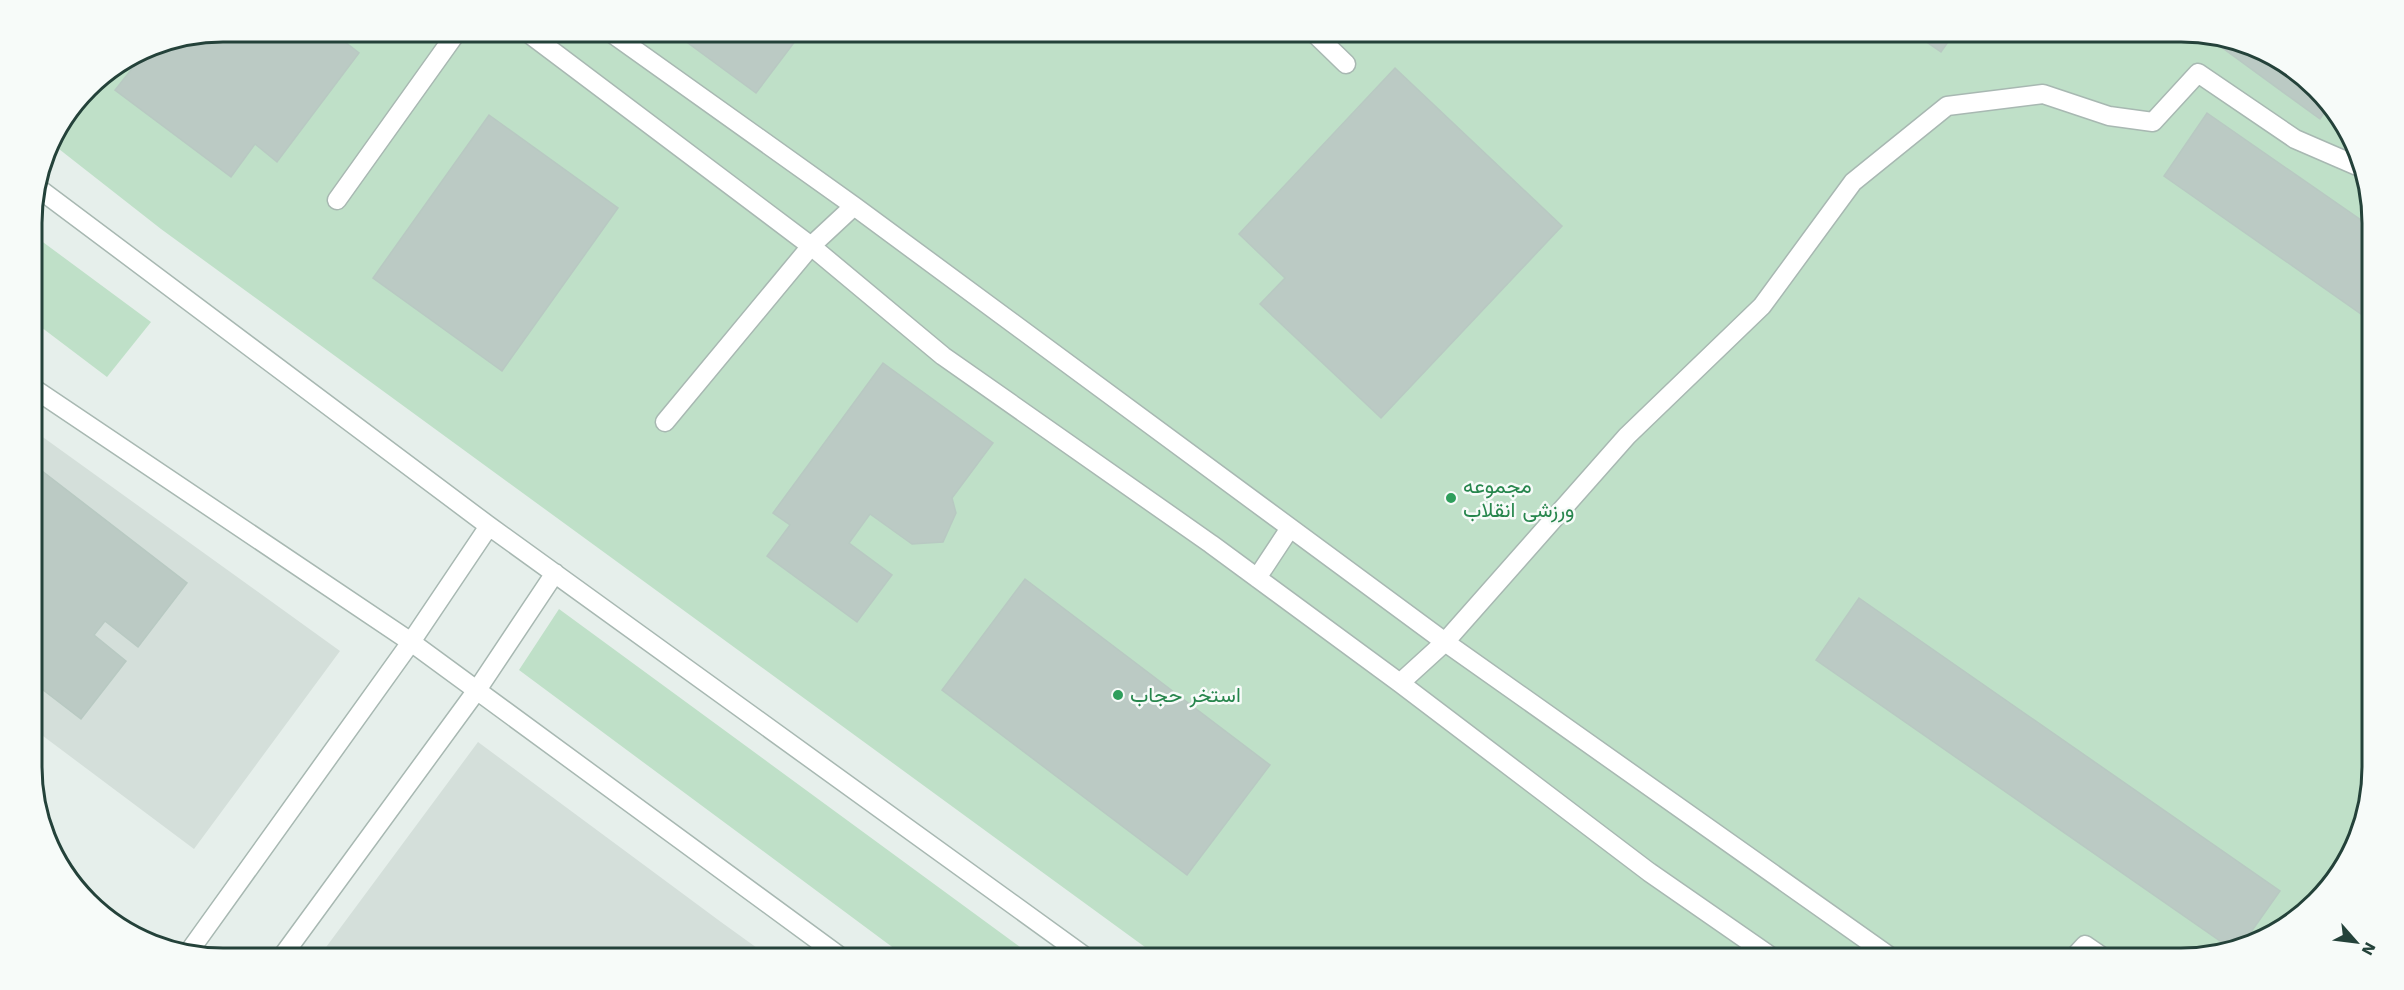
<svg xmlns="http://www.w3.org/2000/svg" width="2404" height="990" font-family="'Work Sans',Vazirmatn,sans-serif">
	<rect width="100%" height="100%" fill="#e6efeb"/>
	<!-- built -->
	<path fill="#d4dfda" d="M 33,430 L 340,651 L 194,849 L 35,730 Z
		M 478,742 L 721,922 L 771,958 L 318,958 Z"/>
	<!-- green -->
	<path fill="#bfe0c8" d="M 223,32 L 2181,32 L 2243,42 L 2325,97 L 2353,139 L 2371,198 L 2372,767 L 2362,829 L 2333,883 L 2297,919 L 2243,948 L 2193,958 L 1160,958 L 161,229 L 50,142 L 97,79 L 150,46 Z
		M 32,234 L 151,322 L 107,377 L 33,321 Z
		M 559,609 L 1035,958 L 907,958 L 519,670 Z"/>
	<!-- building -->
	<path fill="#bbcac4" stroke="#b8c9c2" stroke-width="1.5" d="M 223,32 L 337,32 L 335,34 L 359,53 L 277,162 L 255,144 L 231,177 L 115,90 L 150,46 Z
		M 673,32 L 802,32 L 756,93 Z
		M 1912,32 L 1955,32 L 1941,52 Z
		M 2206,36 L 2243,42 L 2325,97 L 2330,104 L 2320,119 Z
		M 1395,68 L 1562,226 L 1381,418 L 1260,304 L 1285,278 L 1239,234 Z
		M 2207,113 L 2371,227 L 2371,321 L 2164,176 Z
		M 489,115 L 618,208 L 502,371 L 373,278 Z
		M 883,363 L 993,443 L 952,498 L 956,513 L 943,542 L 912,544 L 870,514 L 849,543 L 892,575 L 857,622 L 767,556 L 790,525 L 773,513 Z
		M 33,464 L 187,583 L 138,647 L 105,621 L 94,635 L 126,661 L 81,719 L 34,683 Z
		M 1025,579 L 1270,765 L 1187,875 L 942,690 Z
		M 1859,598 L 2280,891 L 2239,949 L 2233,950 L 1816,660 Z"/>
	<g fill="none" stroke-linecap="round" stroke-linejoin="round">
		<defs>
			<path id="minor" d="M 527,32 L 811,246 L 943,356 L 1211,544 L 1400,683 L 1649,872 L 1773,958
				M 610,32 L 854,206 L 1445,642 L 1892,958
				M 1313,32 L 1346,64
				M 38,188 L 489,526 L 1087,958
				M 337,200 L 457,32
				M 33,388 L 411,642 L 842,958
				M 665,422 L 811,246 L 854,206
				M 1257,578 L 1290,528
				M 1400,683 L 1445,642 L 1627,436 L 1762,306 L 1853,182 L 1947,106 L 2043,94 L 2109,116 L 2153,122 L 2198,73 L 2295,139 L 2362,168
				M 188,953 L 411,642 L 489,526
				M 281,958 L 477,690 L 555,573
				M 2073,958 L 2085,945 L 2104,958"/>
		</defs>
		<!-- minor casing -->
		<use href="#minor" stroke="#a8b8b2" stroke-width="21"/>
		<!-- minor -->
		<use href="#minor" stroke="#fff" stroke-width="18"/>
	</g>
	<!-- markers -->
	<g fill="#2e9e5b" stroke="#f7fbf9" stroke-width="2">
		<circle cx="1451" cy="498" r="6"/>
		<circle cx="1118" cy="695" r="6"/>
	</g>
	<g text-anchor="middle" stroke-width="5" stroke-linejoin="round" paint-order="stroke">
		<!-- leisure labels -->
		<g font-size="21" fill="#27864d" stroke="#f7fbf9" text-anchor="start">
			<text x="1463" y="493">مجموعه<tspan x="1463" dy="24">ورزشی انقلاب</tspan></text>
			<text x="1130" y="702">استخر حجاب</text>
		</g>
	</g>
	<!-- crop -->
	<path d="M0 0H2404V990H0ZM223 42H2181A181 181 0 0 1 2362 223V767A181 181 0 0 1 2181 948H223A181 181 0 0 1 42 767V223A181 181 0 0 1 223 42Z" fill="#f7fbf9" fill-rule="evenodd"/>
	<path fill="none" stroke="#24423a" stroke-width="3" d="M223 42H2181A181 181 0 0 1 2362 223V767A181 181 0 0 1 2181 948H223A181 181 0 0 1 42 767V223A181 181 0 0 1 223 42Z"/>
	<!-- north arrow -->
	<g transform="translate(2356 942) rotate(118)" stroke="#f7fbf9" stroke-width="4.5" paint-order="stroke">
	<path d="M0-4.5L10 22L0 15L-10 22Z" fill="#24423a"/>
	<text y="-9" font-size="16" font-weight="bold" text-anchor="middle" fill="#24423a">N</text>
	</g>
</svg>
